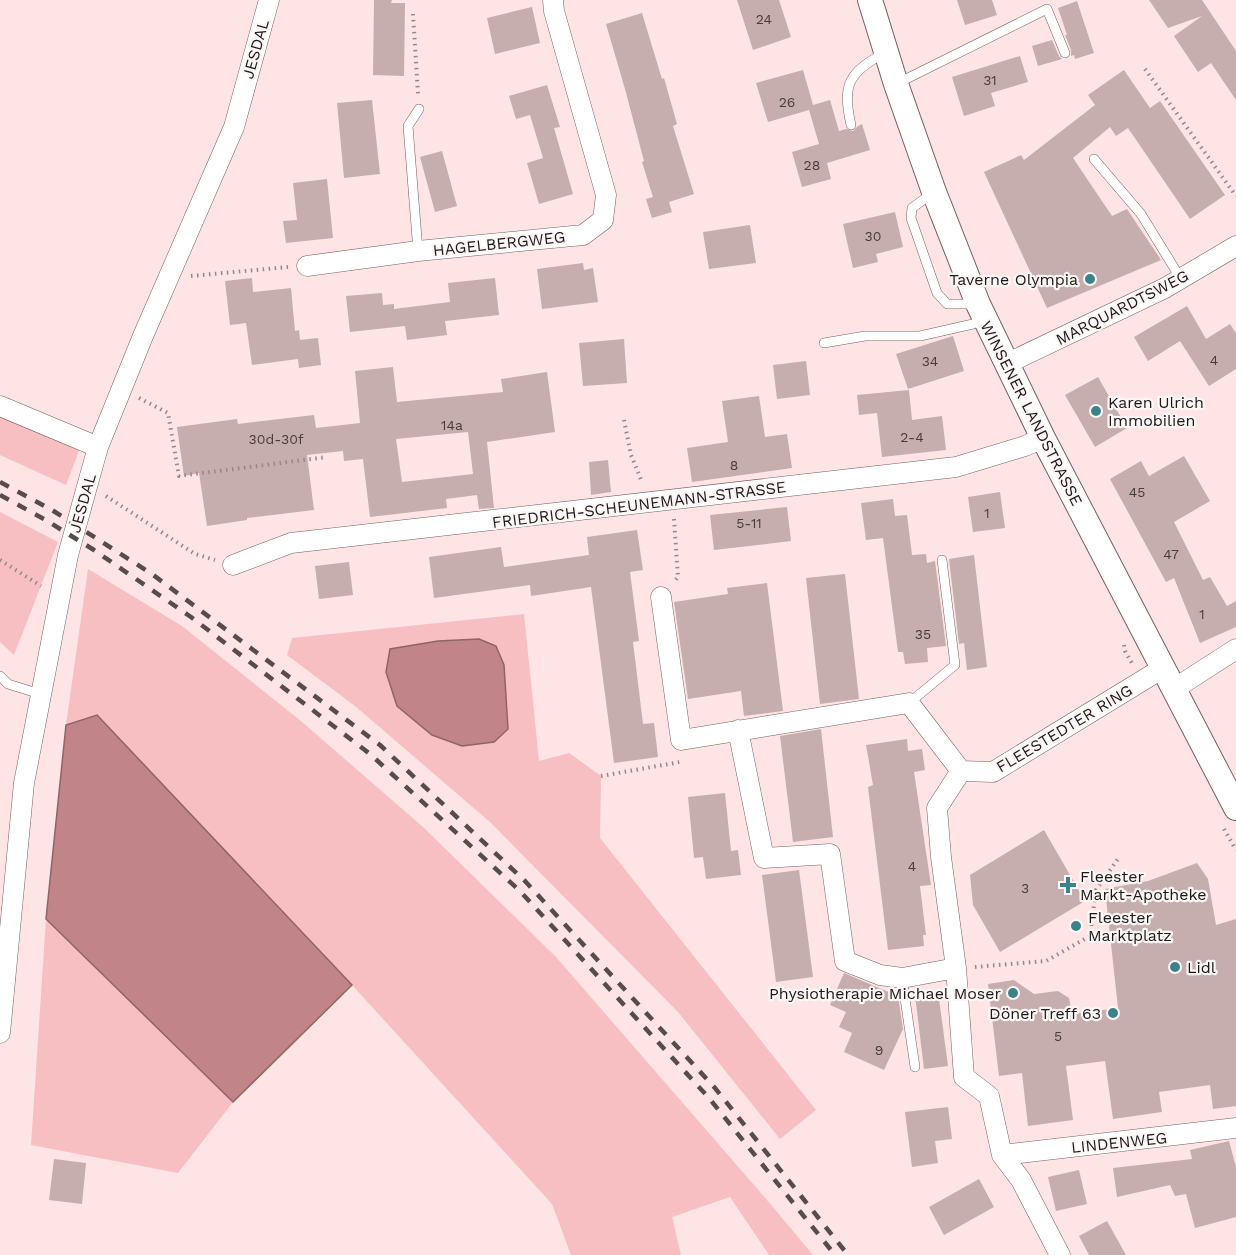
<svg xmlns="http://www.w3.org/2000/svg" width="1236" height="1255" font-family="'Work Sans',sans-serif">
	<rect width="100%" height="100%" fill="#fee4e5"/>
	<!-- green -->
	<path fill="#f7bfc1" d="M 0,415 L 80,448 L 66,485 L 0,455 Z
		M 0,512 L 58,542 L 14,655 L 0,642 Z
		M 88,569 L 182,626 L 301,721 L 423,827 L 556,957 L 767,1200 L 813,1255 L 769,1255 L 730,1197 L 672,1217 L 681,1255 L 571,1255 L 552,1204 L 352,985 L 97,715 L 66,725 Z
		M 524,614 L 539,761 L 569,753 L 601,776 L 600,838 L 816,1110 L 780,1139 L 678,1012 L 490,822 L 355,706 L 287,655 L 292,638 Z
		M 46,919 L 233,1102 L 178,1173 L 31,1145 Z"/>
	<!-- water -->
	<path fill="#c18589" stroke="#906467" stroke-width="1.5" d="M 479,639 L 496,646 L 504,665 L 508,729 L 494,742 L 462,746 L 432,735 L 397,706 L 386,672 L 390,649 L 438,641 Z
		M 97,715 L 352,985 L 233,1102 L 46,919 L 66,725 Z"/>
	<!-- building -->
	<path fill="#c6adae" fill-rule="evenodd" d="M 374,0 L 392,0 L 391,3 L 405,3 L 404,76 L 373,75 Z
		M 737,0 L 779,0 L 791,37 L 753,50 Z
		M 957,0 L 992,0 L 997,15 L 965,25 Z
		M 1149,0 L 1202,0 L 1236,51 L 1236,100 L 1211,63 L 1198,72 L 1174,36 L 1202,16 L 1168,28 Z
		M 1077,1 L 1094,53 L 1075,59 L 1074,55 L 1071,56 L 1071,50 L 1065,35 L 1067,35 L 1058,8 Z
		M 532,7 L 540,43 L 495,54 L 487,18 Z
		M 642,13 L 662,79 L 664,78 L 677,124 L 673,126 L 694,194 L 669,202 L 672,212 L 652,218 L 646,199 L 653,197 L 642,162 L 644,161 L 625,89 L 606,24 Z
		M 1052,40 L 1059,56 L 1062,59 L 1038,66 L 1032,46 Z
		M 1020,56 L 1028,82 L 991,93 L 995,106 L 964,116 L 952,77 Z
		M 803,70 L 813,105 L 830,100 L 839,131 L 846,129 L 853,131 L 858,126 L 862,124 L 870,150 L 827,163 L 831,179 L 802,187 L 792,152 L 819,144 L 809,110 L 768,122 L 756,83 Z
		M 1124,70 L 1150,108 L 1160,101 L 1225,195 L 1190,219 L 1128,128 L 1116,136 L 1110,127 L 1073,158 L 1112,216 L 1127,209 L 1161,260 L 1047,308 L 984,172 L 1021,155 L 1024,160 L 1095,105 L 1088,95 Z
		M 547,85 L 560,127 L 554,128 L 573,194 L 539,204 L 527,163 L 543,158 L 530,115 L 516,119 L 509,96 Z
		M 372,100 L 380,174 L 344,178 L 337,103 Z
		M 442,151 L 457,206 L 435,212 L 420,157 Z
		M 327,179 L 333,238 L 286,243 L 283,221 L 297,220 L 293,183 Z
		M 895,212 L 903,247 L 876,254 L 878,262 L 853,268 L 843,224 Z
		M 750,225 L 756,263 L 709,269 L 703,232 Z
		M 583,263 L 584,270 L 593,268 L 598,302 L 542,309 L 537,269 Z
		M 252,278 L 253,292 L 291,288 L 295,331 L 299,330 L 300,340 L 318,338 L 321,365 L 299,368 L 298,359 L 252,365 L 246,323 L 230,325 L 225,281 Z
		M 495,278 L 499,315 L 445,321 L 447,335 L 407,340 L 405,326 L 350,332 L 346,296 L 382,293 L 383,305 L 394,304 L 394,309 L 450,302 L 448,283 Z
		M 1187,306 L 1206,339 L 1230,324 L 1236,333 L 1236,369 L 1209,386 L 1180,341 L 1148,361 L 1134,337 Z
		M 953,336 L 964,371 L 908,389 L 896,354 Z
		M 624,339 L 627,383 L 583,386 L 579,343 Z
		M 806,361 L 810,395 L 777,399 L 773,365 Z
		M 393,367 L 397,402 L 503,392 L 501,379 L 547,372 L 555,432 L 487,442 L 494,508 L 479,509 L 477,495 L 446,499 L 447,508 L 370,517 L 363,459 L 344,461 L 343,451 L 307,455 L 314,510 L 247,518 L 247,520 L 207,526 L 199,473 L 184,476 L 177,427 L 237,419 L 238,424 L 314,415 L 316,428 L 360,423 L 355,371 ZM 468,432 L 473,474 L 402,482 L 396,439 Z
		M 1098,377 L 1127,428 L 1095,447 L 1065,395 Z
		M 909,390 L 912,420 L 942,416 L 946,450 L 882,457 L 877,413 L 859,415 L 857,395 Z
		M 759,396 L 765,437 L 787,434 L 792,468 L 692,482 L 687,448 L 728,442 L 722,401 Z
		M 1184,456 L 1210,501 L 1174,522 L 1203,580 L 1210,577 L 1227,606 L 1236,601 L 1236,627 L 1200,643 L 1174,578 L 1166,582 L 1110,479 L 1141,461 L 1149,476 Z
		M 608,460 L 611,492 L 591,495 L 589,462 Z
		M 1000,492 L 1005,528 L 973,532 L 968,497 Z
		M 893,499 L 895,516 L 907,515 L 912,555 L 926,554 L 927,563 L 935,561 L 946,646 L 927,648 L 928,662 L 905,664 L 903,652 L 898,652 L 883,538 L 866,540 L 861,503 Z
		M 787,507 L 791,541 L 714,550 L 710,515 Z
		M 637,530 L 643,570 L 630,572 L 639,641 L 633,642 L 643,724 L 654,723 L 658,757 L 614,763 L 591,587 L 531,596 L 530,585 L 434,598 L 429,557 L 501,547 L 504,567 L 589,555 L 587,537 Z
		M 974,555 L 987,667 L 967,670 L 964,643 L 959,644 L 949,559 Z
		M 349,562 L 353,595 L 319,599 L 315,566 Z
		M 845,574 L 859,699 L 820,704 L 806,578 Z
		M 767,583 L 783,711 L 744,716 L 741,691 L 688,699 L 674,602 L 728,594 L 727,588 Z
		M 821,729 L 833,837 L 793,842 L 780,736 Z
		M 907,739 L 908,751 L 922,749 L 925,770 L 914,772 L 931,885 L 920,886 L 926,935 L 923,935 L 924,946 L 888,950 L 868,787 L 873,785 L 866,745 Z
		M 725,793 L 731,851 L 738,850 L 741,875 L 706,879 L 703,857 L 694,858 L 688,797 Z
		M 1044,830 L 1085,901 L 1000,952 L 973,905 L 970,875 Z
		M 1197,863 L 1208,879 L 1216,925 L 1236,919 L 1236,1106 L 1213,1109 L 1210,1085 L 1159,1092 L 1162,1112 L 1113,1119 L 1105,1061 L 1066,1066 L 1073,1120 L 1028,1126 L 1022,1073 L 999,1076 L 988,984 L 1014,980 L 1034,994 L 1058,991 L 1069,998 L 1072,1014 L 1118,1008 L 1105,889 L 1148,881 Z
		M 799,870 L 813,977 L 776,982 L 762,875 Z
		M 844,973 L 898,996 L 903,1029 L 884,1070 L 844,1052 L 852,1033 L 839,1027 L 846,1012 L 830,1005 Z
		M 938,991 L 948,1066 L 924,1069 L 915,995 Z
		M 948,1107 L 952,1139 L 935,1141 L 938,1163 L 912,1167 L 905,1112 Z
		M 1229,1141 L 1236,1167 L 1236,1217 L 1195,1228 L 1186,1194 L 1175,1196 L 1170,1185 L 1117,1197 L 1113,1168 L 1192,1159 L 1190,1150 Z
		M 54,1159 L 86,1163 L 82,1204 L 49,1200 Z
		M 1079,1170 L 1087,1204 L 1056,1211 L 1048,1177 Z
		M 979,1179 L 994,1207 L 944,1235 L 929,1207 Z
		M 1107,1221 L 1126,1255 L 1089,1255 L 1079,1236 Z"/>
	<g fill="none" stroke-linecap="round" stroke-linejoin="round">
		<defs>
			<path id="service" d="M 896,84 L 1047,9 L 1065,53
				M 851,125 C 842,85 848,73 884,53
				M 1094,159 L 1141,214 L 1181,279
				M 934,192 L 912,208 L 911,218 L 937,293 L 947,304 L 975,304
				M 418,251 L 408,126 L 419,109
				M 824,343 L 865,336 L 920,336 L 973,324 L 985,318
				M 0,676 L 8,684 L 40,694
				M 909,703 L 955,665 L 942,560
				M 902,978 L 915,1067"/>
			<path id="minor" d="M 307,266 L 418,251 L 583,235 L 603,220 L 606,195 L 554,11 L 553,0
				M 1006,364 L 1165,288 L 1236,246
				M 0,406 L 98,447
				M 233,565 L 291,543 L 956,467 L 1025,446 L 1043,438
				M 661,597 L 681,740 L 909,703 L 961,771
				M 1174,689 L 1236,649
				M 738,730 L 764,858 L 830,854 L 845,961 L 880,975 L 902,978 L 956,968
				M 961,771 L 937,808 L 941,857 L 956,968 L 964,1077 L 989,1096 L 1002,1155 L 1021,1180 L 1060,1255
				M 961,771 L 993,772 L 1163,668
				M 0,1033 L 24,783 L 68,555 L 98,447 L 143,336 L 234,127 L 269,0
				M 1002,1155 L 1236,1128"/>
			<path id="tertiary" d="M 870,0 L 896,84 L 934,192 L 978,304 L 1043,438 L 1236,808"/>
		</defs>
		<!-- service casing -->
		<use href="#service" stroke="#755f60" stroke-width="10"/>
		<!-- minor casing -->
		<use href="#minor" stroke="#755f60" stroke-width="21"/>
		<!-- tertiary casing -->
		<use href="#tertiary" stroke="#755f60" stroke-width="26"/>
		<!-- path -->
		<path stroke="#998687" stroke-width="4" stroke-dasharray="1.5 4.5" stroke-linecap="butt" d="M 413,14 L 418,94
			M 1145,69 L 1236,196
			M 191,276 L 288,267
			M 139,398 L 168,413 L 179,476 L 327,457
			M 624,420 L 631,455 L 642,482
			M 106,496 L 195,554 L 215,560
			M 674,519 L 678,577 L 674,582
			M 0,560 L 41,586
			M 1124,645 L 1125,651 L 1133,665
			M 601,776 L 680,762
			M 1224,829 L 1236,850
			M 975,967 L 1046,961 L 1090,936 L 1096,890 L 1120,856"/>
		<!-- service -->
		<use href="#service" stroke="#fff" stroke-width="9"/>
		<!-- minor -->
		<use href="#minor" stroke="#fff" stroke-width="20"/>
		<!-- tertiary -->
		<use href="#tertiary" stroke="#fff" stroke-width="24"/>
		<!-- rail -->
		<path stroke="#584b4c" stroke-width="4.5" stroke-dasharray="10 10" stroke-linecap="butt" d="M 0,482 L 52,510 L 152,574 L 380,745 L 525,881 L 715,1088 L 848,1255
			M 0,495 L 44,519 L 94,550 L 191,617 L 370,754 L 520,891 L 709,1098 L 835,1255"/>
	</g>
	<!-- markers -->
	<g fill="#3b8389" stroke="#fcf7f7" stroke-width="2">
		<circle cx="1090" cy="279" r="6"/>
		<circle cx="1096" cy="411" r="6"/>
		<path d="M1065 876h6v6h6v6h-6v6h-6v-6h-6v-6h6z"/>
		<circle cx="1076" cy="926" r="6"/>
		<circle cx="1175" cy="967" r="6"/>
		<circle cx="1013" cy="993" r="6"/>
		<circle cx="1113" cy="1013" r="6"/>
	</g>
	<g text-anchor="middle" stroke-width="4.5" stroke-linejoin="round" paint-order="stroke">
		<!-- number labels -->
		<g font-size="14" fill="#493c3d">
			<text x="764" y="24">24</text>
			<text x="990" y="85">31</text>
			<text x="787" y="107">26</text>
			<text x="812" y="170">28</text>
			<text x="873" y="241">30</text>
			<text x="1214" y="365">4</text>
			<text x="930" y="366">34</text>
			<text x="452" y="430">14a</text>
			<text x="912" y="442">2-4</text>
			<text x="276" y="444">30d-30f</text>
			<text x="734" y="470">8</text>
			<text x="1137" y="497">45</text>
			<text x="987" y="518">1</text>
			<text x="749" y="528">5-11</text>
			<text x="1171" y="559">47</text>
			<text x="1202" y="619">1</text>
			<text x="923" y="639">35</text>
			<text x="912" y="871">4</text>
			<text x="1025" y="893">3</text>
			<text x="1058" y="1041">5</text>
			<text x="879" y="1055">9</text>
		</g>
		<!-- street labels -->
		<g font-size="16" fill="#1f1617" stroke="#fcf7f7">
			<text transform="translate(255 49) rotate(-74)" y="6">JESDAL</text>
			<text transform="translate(499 243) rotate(-6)" y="6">HAGELBERGWEG</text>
			<text transform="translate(1122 307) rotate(-27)" y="6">MARQUARDTSWEG</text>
			<text transform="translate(1032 413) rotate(63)" y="6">WINSENER LANDSTRASSE</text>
			<text transform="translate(82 503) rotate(-74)" y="6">JESDAL</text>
			<text transform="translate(639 504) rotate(-7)" y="6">FRIEDRICH-SCHEUNEMANN-STRASSE</text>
			<text transform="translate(1064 728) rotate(-31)" y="6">FLEESTEDTER RING</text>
			<text transform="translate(1119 1142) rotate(-6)" y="6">LINDENWEG</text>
		</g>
		<!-- poi labels -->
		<g font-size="16" fill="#1f1617" stroke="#fcf7f7" text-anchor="start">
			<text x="1078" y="285" text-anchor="end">Taverne Olympia</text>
			<text x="1108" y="408">Karen Ulrich<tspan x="1108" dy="18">Immobilien</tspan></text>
			<text x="1080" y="882">Fleester<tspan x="1080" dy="18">Markt-Apotheke</tspan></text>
			<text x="1088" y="923">Fleester<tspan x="1088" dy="18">Marktplatz</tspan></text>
			<text x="1187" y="973">Lidl</text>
			<text x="1001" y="999" text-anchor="end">Physiotherapie Michael Moser</text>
			<text x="1101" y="1019" text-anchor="end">Döner Treff 63</text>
		</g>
	</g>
</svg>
